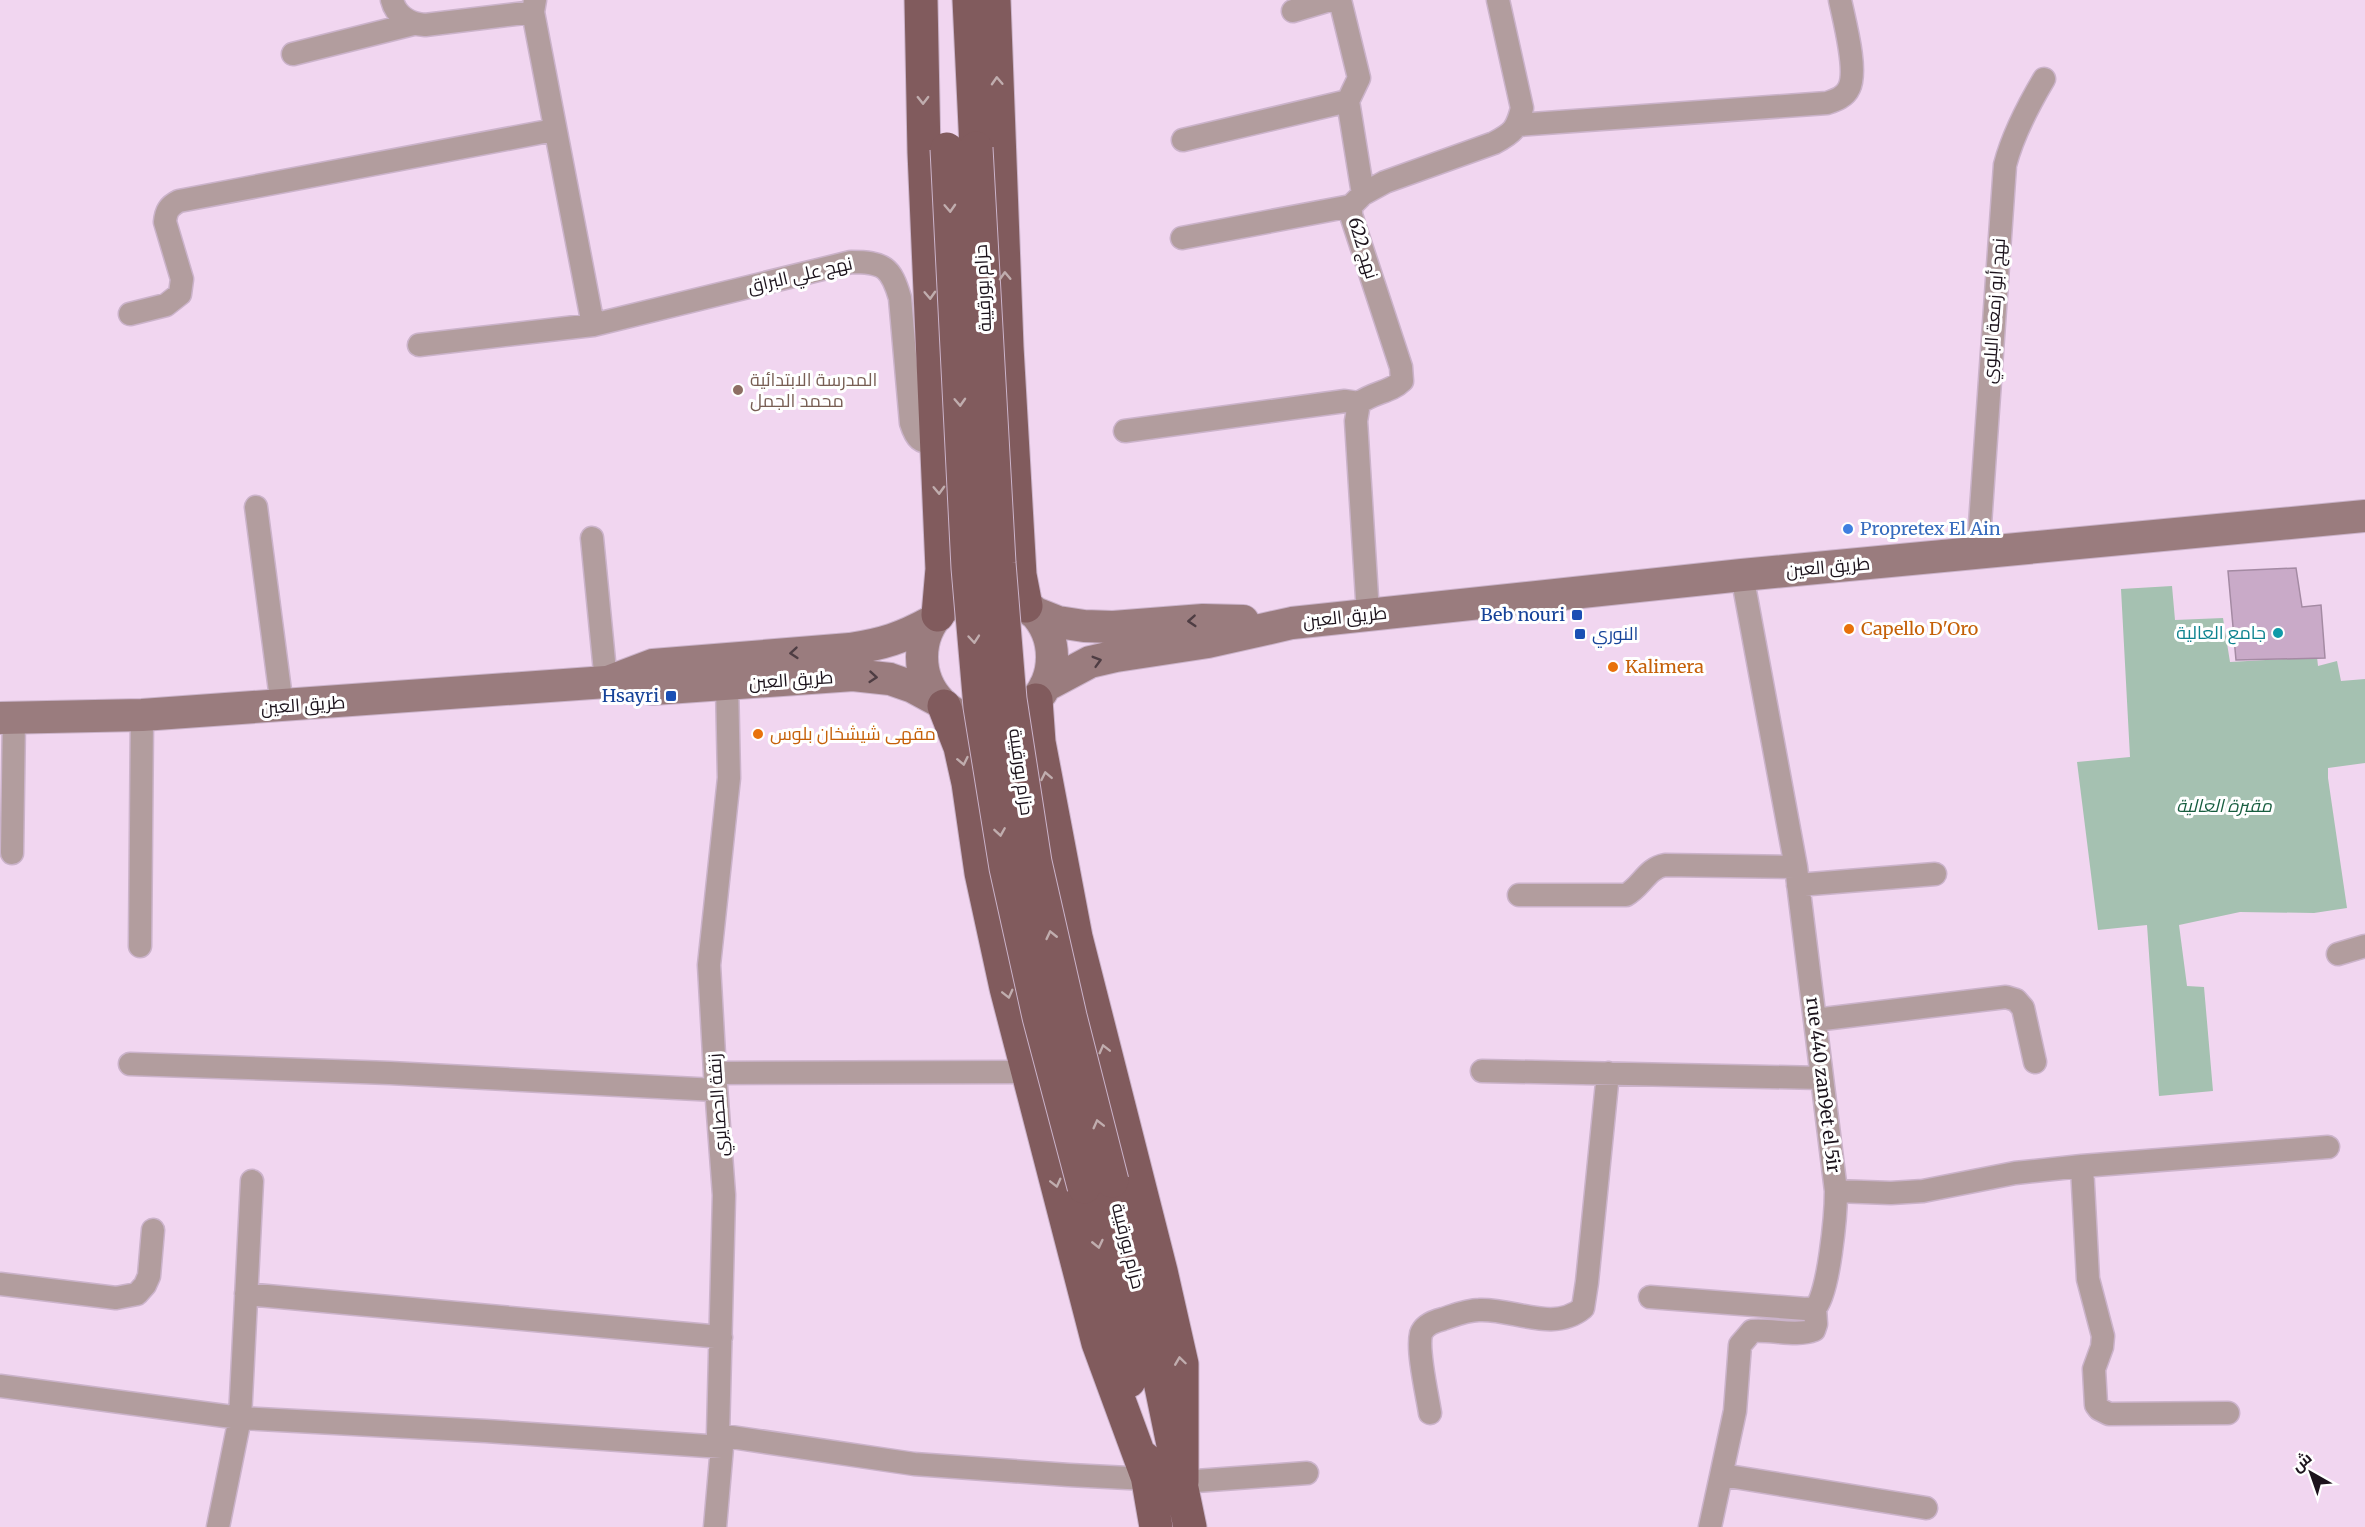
<svg xmlns="http://www.w3.org/2000/svg" width="2365" height="1527" font-family="Merriweather,Cairo,serif">
	<rect width="100%" height="100%" fill="#f1d6f0"/>
	<!-- green -->
	<path fill="#a5c1b1" d="M 2172,586 L 2175,620 L 2223,618 L 2230,662 L 2317,657 L 2318,666 L 2337,661 L 2341,681 L 2365,679 L 2365,763 L 2328,768 L 2328,778 L 2347,908 L 2314,913 L 2240,912 L 2179,925 L 2187,986 L 2204,987 L 2213,1091 L 2159,1096 L 2147,925 L 2098,930 L 2077,762 L 2130,757 L 2121,589 Z"/>
	<!-- building -->
	<path fill="#c9aac8" stroke="#a48aa3" stroke-width="1.5" d="M 2296,568 L 2302,607 L 2321,605 L 2325,658 L 2236,660 L 2228,571 Z"/>
	<g fill="none" stroke-linecap="round" stroke-linejoin="round">
		<defs>
			<path id="minor" d="M 392,0 C 396,16 410,24 425,25 L 533,12
				M 535,0 L 533,12 L 593,325
				M 1340,0 L 1359,78 L 1348,101 L 1363,194 L 1351,206 L 1351,215 L 1401,367 L 1402,381 C 1391,392 1374,392 1359,403 L 1356,421 L 1368,614
				M 1293,11 L 1330,0
				M 293,54 L 413,24
				M 1518,125 L 1827,103 C 1836,100 1845,97 1849,88 C 1858,70 1844,20 1840,0
				M 1183,140 L 1348,101
				M 1363,194 L 1385,182 L 1494,143 C 1513,133 1517,129 1522,108 L 1498,0
				M 1182,238 L 1351,206
				M 130,314 L 166,305 L 180,294 L 182,279 L 165,222 C 166,211 169,206 179,201 L 554,130
				M 419,345 L 593,325 L 851,262 C 884,262 891,267 900,298 L 911,423 C 916,439 920,443 937,444
				M 1125,431 L 1345,401 L 1359,403
				M 256,507 L 282,706
				M 592,538 L 606,682
				M 1978,553 L 2005,165 C 2013,134 2028,106 2044,79
				M 1742,575 L 1796,867 L 1836,1191 L 1891,1193 L 1923,1191 L 2015,1173 L 2082,1166 L 2088,1279 L 2103,1336 L 2102,1347 L 2094,1369 L 2096,1405 L 2099,1409 L 2109,1414 L 2228,1413
				M 12,853 L 14,717
				M 1798,885 L 1935,874
				M 1519,895 L 1626,895 C 1642,886 1647,868 1665,865 L 1796,867
				M 140,946 L 142,715
				M 2338,954 L 2365,946
				M 1815,1020 L 2006,997 L 2016,1000 L 2023,1008 L 2035,1062
				M 130,1064 L 390,1073 L 716,1090
				M 1482,1071 L 1822,1078
				M 715,1073 L 1027,1072
				M 2082,1166 L 2328,1147
				M 0,1284 L 116,1298 L 137,1294 L 145,1285 L 149,1276 L 153,1230
				M 246,1294 L 721,1337
				M 1650,1297 L 1806,1309 L 1815,1308 C 1829,1295 1836,1213 1836,1191
				M 0,1386 L 240,1418 L 486,1431 L 722,1447
				M 1430,1413 C 1427,1394 1417,1351 1421,1334 C 1424,1325 1435,1321 1443,1319 C 1455,1315 1467,1310 1479,1310 C 1513,1308 1553,1333 1583,1308 L 1587,1282 L 1608,1073
				M 718,1435 L 914,1464 L 1069,1475 L 1148,1479
				M 1722,1475 L 1926,1508
				M 1182,1482 L 1307,1473
				M 218,1527 L 240,1418 L 252,1181
				M 715,1527 L 722,1447 L 718,1435 L 724,1195 L 715,1073 L 709,965 L 729,778 L 727,684
				M 1710,1527 L 1735,1411 L 1740,1345 L 1752,1331 C 1771,1329 1797,1337 1814,1330 L 1816,1324 L 1815,1308"/>
			<path id="secondary" d="M922 657a65 65 0 1 1 130 0a65 65 0 1 1-130 0Z
				M 1033,612 L 1058,622 L 1084,626 L 1113,627 L 1203,620 L 1243,621
				M 608,682 L 653,665 L 850,649 C 883,644 902,638 931,622
				M 1045,686 L 1090,662 L 1116,656 L 1208,642 L 1292,623 L 1742,575 L 2365,516
				M 0,718 L 142,715 L 606,682 L 653,689 L 853,675 L 890,679 L 913,687 L 937,700"/>
			<path id="trunk" d="M 921,0 L 924,152 L 942,569 L 938,615
				M 969,0 L 976,148
				M 994,0 L 1007,347 L 1020,575 L 1026,606
				M 1036,700 L 1039,742 L 1076,937 L 1161,1271 L 1182,1364 L 1182,1482
				M 944,706 L 960,747 L 968,783 L 981,873 L 1006,988 L 1098,1343 L 1148,1479
				M 1112,1181 L 1152,1343 L 1190,1527
				M 1084,1187 L 1129,1381
				M 1144,1458 L 1156,1527"/>
		</defs>
		<!-- minor casing -->
		<use href="#minor" stroke="#cbb3ca" stroke-width="25"/>
		<!-- secondary casing -->
		<use href="#secondary" stroke="#cbb3ca" stroke-width="34"/>
		<!-- trunk casing -->
		<use href="#trunk" stroke="#cbb3ca" stroke-width="35"/>
		<!-- minor -->
		<use href="#minor" stroke="#b29d9e" stroke-width="22"/>
		<!-- secondary -->
		<use href="#secondary" stroke="#9a7c7e" stroke-width="32"/>
		<!-- trunk -->
		<use href="#trunk" stroke="#815b5d" stroke-width="33"/>
		<defs>
			<path id="trunk-bridge" d="M 976,148 L 999,563 L 1010,699 L 1035,862 L 1070,1016 L 1112,1181
				M 947,149 L 968,568 L 980,707 L 1006,868 L 1039,1017 L 1084,1187"/>
		</defs>
		<!-- trunk-bridge casing -->
		<use href="#trunk-bridge" stroke="#cbb3ca" stroke-width="35" stroke-linecap="butt"/>
		<!-- trunk-bridge -->
		<use href="#trunk-bridge" stroke="#815b5d" stroke-width="33"/>
	</g>
	<!-- one-way arrows -->
	<defs><path id="oneway-chevron" d="M-2-3.5L2.5 0L-2 3.5" fill="none" stroke-width="1.6" stroke-linecap="round" stroke-linejoin="round" transform="scale(1.5)"/></defs>
	<g stroke="#c0adae">
		<use href="#oneway-chevron" transform="translate(997 81) rotate(-93)"/>
		<use href="#oneway-chevron" transform="translate(923 100) rotate(89)"/>
		<use href="#oneway-chevron" transform="translate(950 208) rotate(87)"/>
		<use href="#oneway-chevron" transform="translate(1005 276) rotate(-92)"/>
		<use href="#oneway-chevron" transform="translate(930 295) rotate(87)"/>
		<use href="#oneway-chevron" transform="translate(960 402) rotate(87)"/>
		<use href="#oneway-chevron" transform="translate(939 490) rotate(88)"/>
		<use href="#oneway-chevron" transform="translate(974 639) rotate(85)"/>
		<use href="#oneway-chevron" transform="translate(963 761) rotate(78)"/>
		<use href="#oneway-chevron" transform="translate(1046 776) rotate(-101)"/>
		<use href="#oneway-chevron" transform="translate(1000 832) rotate(81)"/>
		<use href="#oneway-chevron" transform="translate(1051 935) rotate(-103)"/>
		<use href="#oneway-chevron" transform="translate(1008 994) rotate(76)"/>
		<use href="#oneway-chevron" transform="translate(1104 1049) rotate(-104)"/>
		<use href="#oneway-chevron" transform="translate(1098 1124) rotate(-104)"/>
		<use href="#oneway-chevron" transform="translate(1056 1183) rotate(76)"/>
		<use href="#oneway-chevron" transform="translate(1098 1244) rotate(77)"/>
		<use href="#oneway-chevron" transform="translate(1180 1361) rotate(-98)"/>
	</g>
	<g stroke="#4e3d43">
		<use href="#oneway-chevron" transform="translate(1192 621) rotate(176)"/>
		<use href="#oneway-chevron" transform="translate(794 653) rotate(175)"/>
		<use href="#oneway-chevron" transform="translate(1097 661) rotate(-16)"/>
		<use href="#oneway-chevron" transform="translate(873 677) rotate(5)"/>
	</g>
	<!-- markers -->
	<circle fill="#8d6e63" stroke="#fff" stroke-width="2" cx="738" cy="390" r="6"/>
	<circle fill="#3f7fe0" stroke="#fff" stroke-width="2" cx="1848" cy="529" r="6"/>
	<g fill="#1a4fb4" stroke="#fff" stroke-width="2">
		<rect x="1571" y="609" width="12" height="12" rx="3"/>
		<rect x="1574" y="628" width="12" height="12" rx="3"/>
		<rect x="665" y="690" width="12" height="12" rx="3"/>
	</g>
	<g fill="#e8710a" stroke="#fff" stroke-width="2">
		<circle cx="1849" cy="629" r="6"/>
		<circle cx="1613" cy="667" r="6"/>
		<circle cx="758" cy="734" r="6"/>
	</g>
	<circle fill="#0f9aa8" stroke="#fff" stroke-width="2" cx="2278" cy="633" r="6"/>
	<g text-anchor="middle" stroke-width="6" stroke-linejoin="round" paint-order="stroke">
		<!-- street labels -->
		<g font-size="18" fill="#1c131c" stroke="#fff">
			<text transform="translate(1363 248) rotate(73)" y="6">نهج 622</text>
			<text transform="translate(800 275) rotate(-13)" y="6">نهج علي البراق</text>
			<text transform="translate(983 288) rotate(-93)" y="6">حزام بورقيبة</text>
			<text transform="translate(1994 311) rotate(-86)" y="6">نهج أبو زمعة البلوي</text>
			<text transform="translate(1828 567) rotate(-5)" y="6">طريق العين</text>
			<text transform="translate(1345 617) rotate(-6)" y="6">طريق العين</text>
			<text transform="translate(791 680) rotate(-4)" y="6">طريق العين</text>
			<text transform="translate(303 705) rotate(-4)" y="6">طريق العين</text>
			<text transform="translate(1021 772) rotate(82)" y="6">حزام بورقيبة</text>
			<text transform="translate(1823 1085) rotate(83)" y="6">rue 440 zan9et el 5ir</text>
			<text transform="translate(718 1105) rotate(-94)" y="6">زنقة الحصايري</text>
			<text transform="translate(1128 1246) rotate(76)" y="6">حزام بورقيبة</text>
		</g>
		<!-- education labels -->
		<g font-size="18" fill="#785e54" stroke="#fff" text-anchor="start">
			<text x="750" y="386">المدرسة الابتدائية<tspan x="750" dy="21">محمد الجمل</tspan></text>
		</g>
		<!-- shop labels -->
		<g font-size="18" fill="#366cbe" stroke="#fff" text-anchor="start">
			<text x="1860" y="535">Propretex El Ain</text>
		</g>
		<!-- transit labels -->
		<g font-size="18" fill="#164399" stroke="#fff" text-anchor="end">
			<text x="1565" y="621">Beb nouri</text>
			<text x="1592" y="640" text-anchor="start">النوري</text>
			<text x="659" y="702">Hsayri</text>
		</g>
		<!-- food labels -->
		<g font-size="18" fill="#c56008" stroke="#fff" text-anchor="start">
			<text x="1861" y="635">Capello D'Oro</text>
			<text x="1625" y="673">Kalimera</text>
			<text x="770" y="740">مقهى شيشخان بلوس</text>
		</g>
		<!-- culture labels -->
		<g font-size="18" fill="#0d838f" stroke="#fff" text-anchor="end">
			<text x="2266" y="639">جامع العالية</text>
		</g>
		<!-- park labels -->
		<g font-size="18" font-style="italic" fill="#175d3f" stroke="#fff">
			<text x="2224" y="812">مقبرة العالية</text>
		</g>
	</g>
	<!-- north arrow -->
	<g transform="translate(2311 1473) rotate(320)" stroke="#ffffff" stroke-width="4.5" paint-order="stroke">
	<path d="M0-4.5L10 22L0 15L-10 22Z" fill="#1c131c"/>
	<text y="-9" font-size="16" font-weight="bold" text-anchor="middle" fill="#1c131c">ش</text>
	</g>
</svg>
